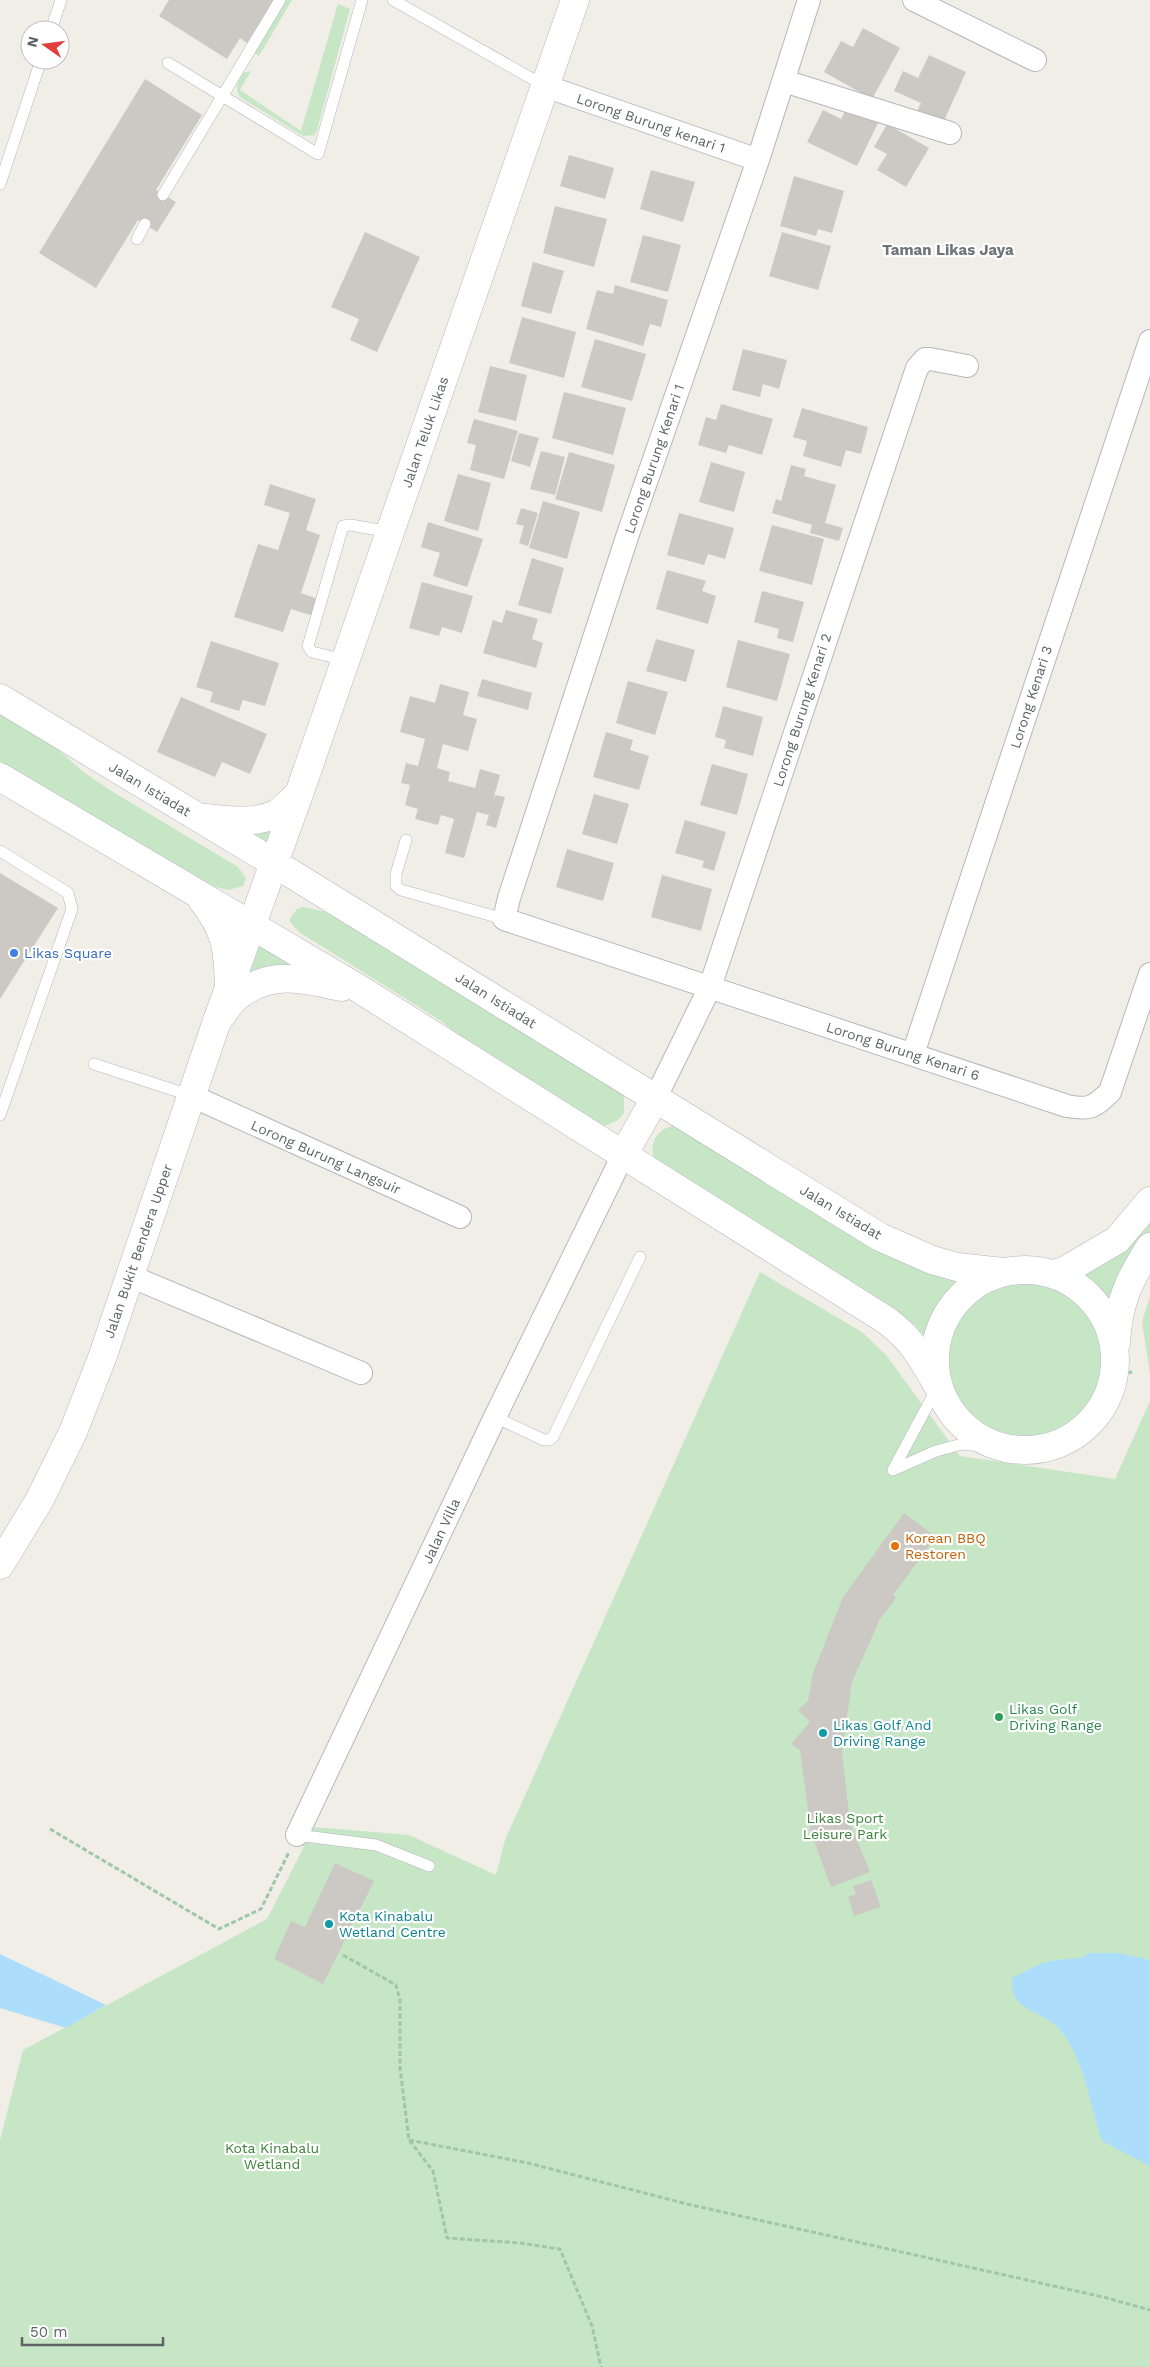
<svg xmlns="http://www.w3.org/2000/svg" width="1150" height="2367" font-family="'Work Sans',sans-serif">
	<rect width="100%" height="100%" fill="#f0eee7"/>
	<!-- green -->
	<path fill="#c7e6c5" d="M 286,0 L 292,0 L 259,56 L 254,53 Z
		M 338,4 L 350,9 L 317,130 L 314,135 L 303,136 L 240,97 C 234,88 238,82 243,73 L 251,71 L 240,90 L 301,131 Z
		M 0,710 L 42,736 L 86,774 L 113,792 L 238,867 L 246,878 L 243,886 L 228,890 L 204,884 L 0,761 Z
		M 275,819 L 273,847 L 240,831 Z
		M 303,907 L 332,913 L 624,1095 L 624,1113 L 618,1120 L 603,1127 L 494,1065 L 441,1021 L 299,932 L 290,922 L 290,918 L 297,909 Z
		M 258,945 L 309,975 L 243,987 Z
		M 672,1126 L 679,1126 L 964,1280 C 942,1294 933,1314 925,1337 L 916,1326 L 892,1307 L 656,1162 C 648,1147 654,1131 672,1126 Z
		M 1150,1219 L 1150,1232 L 1137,1250 L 1108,1310 L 1099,1296 L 1079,1278 L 1110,1260 Z
		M 760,1272 L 862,1332 L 886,1355 L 960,1456 L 1115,1479 L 1150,1401 L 1150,2367 L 0,2367 L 0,2140 L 23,2050 L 267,1919 L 314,1827 L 409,1835 L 496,1875 L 505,1840 Z
		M943 1359a79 79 0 1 1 158 0a79 79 0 1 1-158 0Z
		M 1150,1296 L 1150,1374 L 1142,1322 Z"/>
	<!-- water -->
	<path fill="#acdefb" d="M 1089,1953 L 1118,1953 L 1150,1960 L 1150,2166 L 1102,2141 C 1089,2103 1086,2062 1060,2030 C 1043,2009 1009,2014 1012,1978 C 1026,1971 1040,1962 1056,1960 C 1068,1958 1080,1961 1089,1953 Z
		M 0,1954 L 106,2005 L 66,2028 L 0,2008 Z"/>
	<!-- building -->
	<path fill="#ccc9c4" d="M 169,0 L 274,0 L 247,43 L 240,38 L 227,59 L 159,16 Z
		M 863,28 L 900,48 L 872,99 L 824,72 L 841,41 L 853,47 Z
		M 929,55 L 966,72 L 943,123 L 917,111 L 921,103 L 894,91 L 903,71 L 918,78 Z
		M 145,79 L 202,115 L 156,190 L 176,202 L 157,232 L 138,220 L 96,288 L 39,253 Z
		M 849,104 L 880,119 L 857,166 L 807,142 L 823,110 L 841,119 Z
		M 887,124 L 929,148 L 906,187 L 877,170 L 887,154 L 874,147 Z
		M 569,155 L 614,168 L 605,199 L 560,186 Z
		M 651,170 L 695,182 L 683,222 L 640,209 Z
		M 794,176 L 844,191 L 832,233 L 818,229 L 816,236 L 780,226 Z
		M 555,206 L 607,219 L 594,267 L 543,253 Z
		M 365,232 L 420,257 L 377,352 L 350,340 L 359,319 L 331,307 Z
		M 782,232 L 831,246 L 818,290 L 769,276 Z
		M 643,235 L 681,245 L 668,292 L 630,282 Z
		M 533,262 L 564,271 L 551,314 L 521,306 Z
		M 615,285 L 668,300 L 661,327 L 650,324 L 643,346 L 586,329 L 597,290 L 613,294 Z
		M 522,317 L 576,332 L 564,378 L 509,363 Z
		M 595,339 L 646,354 L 632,401 L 581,387 Z
		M 743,349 L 787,360 L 779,389 L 763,384 L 760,397 L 732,390 Z
		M 490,366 L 527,375 L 516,421 L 478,412 Z
		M 564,392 L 626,408 L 613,455 L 552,438 Z
		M 721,404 L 773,419 L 762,455 L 729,445 L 726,453 L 698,445 L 706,417 L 716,420 Z
		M 802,408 L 868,427 L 861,454 L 846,450 L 841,467 L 803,456 L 807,441 L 793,437 Z
		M 474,419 L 518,431 L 504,479 L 470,470 L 476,445 L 467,443 Z
		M 519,433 L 539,438 L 530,467 L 511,461 Z
		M 541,451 L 565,457 L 555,495 L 530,489 Z
		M 569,452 L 615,465 L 602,512 L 555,499 Z
		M 711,462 L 745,472 L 734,512 L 699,502 Z
		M 791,465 L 806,469 L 804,476 L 836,485 L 825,523 L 843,528 L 839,541 L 810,533 L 812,525 L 772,513 L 776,499 L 781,501 Z
		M 458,474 L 491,483 L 478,531 L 444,521 Z
		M 270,484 L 316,499 L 306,530 L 320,535 L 301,593 L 318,599 L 313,616 L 291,609 L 283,632 L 234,617 L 258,544 L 278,550 L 290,513 L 264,505 Z
		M 543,501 L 580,512 L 567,559 L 529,548 Z
		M 521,508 L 538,513 L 528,546 L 519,543 L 524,526 L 516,524 Z
		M 679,513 L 734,528 L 725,559 L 708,554 L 704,565 L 667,555 Z
		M 428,522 L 483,539 L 467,587 L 433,576 L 440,553 L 421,547 Z
		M 772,525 L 824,539 L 812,585 L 759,571 Z
		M 532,558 L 564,568 L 551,614 L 518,605 Z
		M 667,570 L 706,581 L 702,591 L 716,596 L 708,624 L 656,609 Z
		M 422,582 L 473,596 L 462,633 L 442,627 L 439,636 L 409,628 Z
		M 762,591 L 804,602 L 793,642 L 777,638 L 779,629 L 754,622 Z
		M 506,610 L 538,619 L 532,639 L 543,643 L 536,668 L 483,653 L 493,620 L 502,623 Z
		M 656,639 L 695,650 L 686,682 L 646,671 Z
		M 738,640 L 790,654 L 777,701 L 726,687 Z
		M 211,641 L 279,663 L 265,706 L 243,700 L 239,711 L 210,702 L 213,692 L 196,687 Z
		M 482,679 L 532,693 L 528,710 L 477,696 Z
		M 628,681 L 668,692 L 655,735 L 616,723 Z
		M 440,684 L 469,692 L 463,715 L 477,719 L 468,751 L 443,744 L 437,768 L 450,772 L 448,781 L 475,788 L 480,769 L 500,775 L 493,800 L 495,795 L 505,797 L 496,828 L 486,825 L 489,815 L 477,812 L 464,858 L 445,853 L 454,819 L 441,815 L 438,825 L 415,819 L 418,809 L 405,805 L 410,785 L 401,783 L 406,763 L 418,766 L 425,739 L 400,732 L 410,696 L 435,703 Z
		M 181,697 L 267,734 L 250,774 L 222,762 L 215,777 L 157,752 Z
		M 723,706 L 763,717 L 753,756 L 724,748 L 726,740 L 715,737 Z
		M 606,732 L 633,740 L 630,750 L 649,756 L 639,790 L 593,777 Z
		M 712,764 L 748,774 L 737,815 L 700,805 Z
		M 594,794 L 629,804 L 617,844 L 582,834 Z
		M 685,820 L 726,832 L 714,871 L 702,867 L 704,861 L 675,853 Z
		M 567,849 L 614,863 L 603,901 L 556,887 Z
		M 0,873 L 58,908 L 0,999 Z
		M 662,875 L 712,889 L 701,931 L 651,917 Z
		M 904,1513 L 936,1537 L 893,1595 L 896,1598 L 880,1619 L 852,1682 L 842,1752 L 850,1823 L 870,1872 L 831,1887 L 811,1833 L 800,1750 L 791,1744 L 810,1722 L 798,1710 L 808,1701 L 813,1673 L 843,1597 Z
		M 335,1863 L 374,1881 L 323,1984 L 274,1959 L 291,1921 L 305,1927 Z
		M 871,1880 L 881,1907 L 854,1916 L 848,1897 L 856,1894 L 853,1886 Z"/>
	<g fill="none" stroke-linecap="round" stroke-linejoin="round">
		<defs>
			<path id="service" d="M 393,0 L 545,86
				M 51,30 L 61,0
				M 168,63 L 318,154 L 362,0
				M 0,184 L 41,60
				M 163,195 L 280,0
				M 137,239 L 145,224
				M 345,660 L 312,652 L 308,646 L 343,526 L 351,525 L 390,532
				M 406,840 L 396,874 L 396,886 L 401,890 L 504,919
				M 0,851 L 68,893 L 72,909 L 0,1115
				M 94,1064 L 192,1096
				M 495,1417 L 544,1440 L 549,1440 L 553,1437 L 640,1257
				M 893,1470 L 936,1451 L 962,1444 L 1000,1448
				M 893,1470 L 938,1386
				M 297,1835 L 376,1845 L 429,1866"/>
			<path id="minor" d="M 809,0 L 758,160 L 628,534 L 509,898 L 504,919 L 1067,1106 C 1090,1110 1093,1108 1110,1092 L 1150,974
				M 914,0 L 1035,60
				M 784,81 L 950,133
				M 545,86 L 758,160
				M 913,1054 L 1150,341
				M 192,1096 L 460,1217
				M 655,1099 L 710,987 L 917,368 L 925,359 L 930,359 L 967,366
				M 130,1276 L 361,1373
				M 297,1835 L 495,1417 L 623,1155"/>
			<path id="tertiary" d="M 0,1565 L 40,1499 L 73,1432 L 102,1358 L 217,1021 L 299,794 L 575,0"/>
			<path id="secondary" d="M 0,698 L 274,863 L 880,1237 L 932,1260 L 957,1267 L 1003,1272
				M 0,777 L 361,990 L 886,1320 C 913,1340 922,1358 938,1386
				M 205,818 C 229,820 257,825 279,812 C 286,807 293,799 299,794
				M 202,900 C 227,932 228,949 229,988
				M 217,1021 C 224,1013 230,1001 239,995 C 273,969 304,980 342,987
				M 623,1155 L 655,1099
				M935 1360a90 90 0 1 1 180 0a90 90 0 1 1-180 0Z
				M 1053,1274 L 1064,1271 L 1117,1240 L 1150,1201
				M 1116,1343 C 1118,1303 1129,1280 1150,1247"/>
		</defs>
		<!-- service casing -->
		<use href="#service" stroke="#b4b8bb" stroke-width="12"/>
		<!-- minor casing -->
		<use href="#minor" stroke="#b4b8bb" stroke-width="24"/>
		<!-- tertiary casing -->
		<use href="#tertiary" stroke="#b4b8bb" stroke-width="29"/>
		<!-- secondary casing -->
		<use href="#secondary" stroke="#b4b7bb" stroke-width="29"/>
		<!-- path -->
		<path stroke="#9fc7a8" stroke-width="3" stroke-dasharray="5 2.5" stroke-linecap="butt" d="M 1114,1375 L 1132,1372
			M 50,1829 L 219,1929 L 261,1909 L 289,1852
			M 343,1955 L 396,1985 L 400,2000 L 400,2068 L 409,2140 L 433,2171 L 447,2238 L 520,2243 L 560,2249 L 592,2326 L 601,2367
			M 409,2140 L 528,2163 L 687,2204 L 1103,2297 L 1150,2310"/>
		<!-- service -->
		<use href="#service" stroke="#fff" stroke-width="11"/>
		<!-- minor -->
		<use href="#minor" stroke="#fff" stroke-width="22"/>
		<!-- tertiary -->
		<use href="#tertiary" stroke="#fff" stroke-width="28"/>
		<!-- secondary -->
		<use href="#secondary" stroke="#fff" stroke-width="28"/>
	</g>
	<!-- markers -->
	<circle fill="#3f7fe0" stroke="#fff" stroke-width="2" cx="14" cy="953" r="5"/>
	<circle fill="#e8710a" stroke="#fff" stroke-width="2" cx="895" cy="1546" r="5"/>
	<circle fill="#2e9e5b" stroke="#fff" stroke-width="2" cx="999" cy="1717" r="5"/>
	<g fill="#0f9aa8" stroke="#fff" stroke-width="2">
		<circle cx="823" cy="1733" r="5"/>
		<circle cx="329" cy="1924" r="5"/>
	</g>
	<g text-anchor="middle" stroke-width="4.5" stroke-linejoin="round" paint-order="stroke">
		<!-- street labels -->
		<g font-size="14" fill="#5f6367" stroke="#fff">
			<text transform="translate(651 123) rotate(19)" y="5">Lorong Burung kenari 1</text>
			<text transform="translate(425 432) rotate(-71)" y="5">Jalan Teluk Likas</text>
			<text transform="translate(654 459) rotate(-71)" y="5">Lorong Burung Kenari 1</text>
			<text transform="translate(1031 697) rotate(-72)" y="5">Lorong Kenari 3</text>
			<text transform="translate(802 710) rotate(-72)" y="5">Lorong Burung Kenari 2</text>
			<text transform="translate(150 789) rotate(31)" y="5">Jalan Istiadat</text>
			<text transform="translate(496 1000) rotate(32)" y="5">Jalan Istiadat</text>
			<text transform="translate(903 1051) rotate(18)" y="5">Lorong Burung Kenari 6</text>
			<text transform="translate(326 1157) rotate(24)" y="5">Lorong Burung Langsuir</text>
			<text transform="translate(841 1212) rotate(31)" y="5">Jalan Istiadat</text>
			<text transform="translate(138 1251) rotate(-71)" y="5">Jalan Bukit Bendera Upper</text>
			<text transform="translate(441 1531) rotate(-65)" y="5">Jalan Villa</text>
		</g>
		<!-- shop labels -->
		<g font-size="14" fill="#366cbe" stroke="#fff" text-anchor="start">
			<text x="24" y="958">Likas Square</text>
		</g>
		<!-- food labels -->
		<g font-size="14" fill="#c56008" stroke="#fff" text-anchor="start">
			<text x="905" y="1543">Korean BBQ<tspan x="905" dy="16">Restoren</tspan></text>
		</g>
		<!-- leisure labels -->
		<g font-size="14" fill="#27864d" stroke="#fff" text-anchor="start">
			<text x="1009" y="1714">Likas Golf<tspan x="1009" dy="16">Driving Range</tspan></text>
		</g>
		<!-- culture labels -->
		<g font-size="14" fill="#0d838f" stroke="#fff" text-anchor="start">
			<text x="833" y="1730">Likas Golf And<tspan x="833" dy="16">Driving Range</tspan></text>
			<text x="339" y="1921">Kota Kinabalu<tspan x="339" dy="16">Wetland Centre</tspan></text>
		</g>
		<!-- park labels -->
		<g font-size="14" fill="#3a8339" stroke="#fff">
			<text x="845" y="1823">Likas Sport<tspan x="845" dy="16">Leisure Park</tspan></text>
			<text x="272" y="2153">Kota Kinabalu<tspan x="272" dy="16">Wetland</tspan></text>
		</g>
		<!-- neighbourhood labels -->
		<g font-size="15" font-weight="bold" fill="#707579" stroke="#fff">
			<text x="948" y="255">Taman Likas Jaya</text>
		</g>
	</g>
	<!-- north arrow -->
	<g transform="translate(45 45) rotate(284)"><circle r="24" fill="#ffffff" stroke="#bfc1c2"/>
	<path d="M0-4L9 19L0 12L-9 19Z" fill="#e23e3c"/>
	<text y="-8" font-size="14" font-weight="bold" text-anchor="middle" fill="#5f6367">N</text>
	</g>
	<!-- scale -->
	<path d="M22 2337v8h141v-8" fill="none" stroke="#5f6367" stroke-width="2.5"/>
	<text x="30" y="2337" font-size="15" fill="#5f6367" stroke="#ffffff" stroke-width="4" paint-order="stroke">50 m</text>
</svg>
